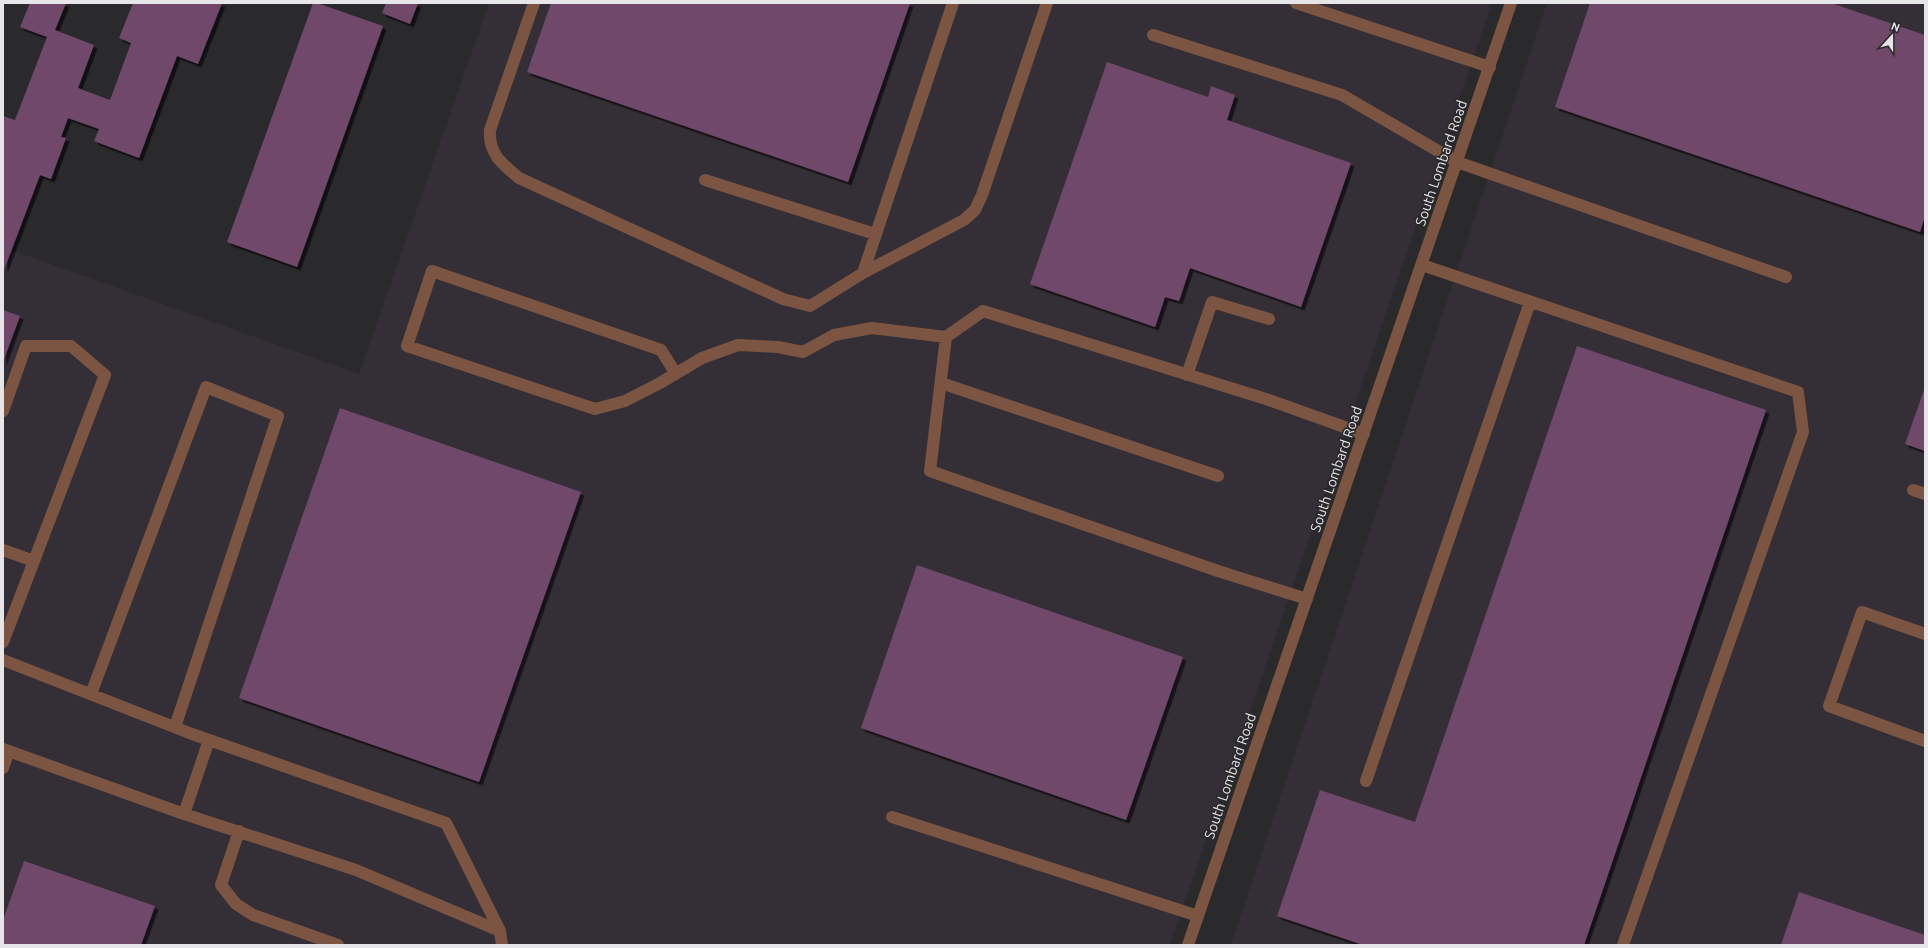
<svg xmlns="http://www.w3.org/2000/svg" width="1928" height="948" font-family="Ubuntu,sans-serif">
	<defs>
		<filter id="shadow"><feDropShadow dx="3.5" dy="3.5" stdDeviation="0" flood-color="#0009"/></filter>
	</defs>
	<rect width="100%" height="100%" fill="#2a292b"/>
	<!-- built -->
	<path fill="#342f36" d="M 489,3 L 1492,3 L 1170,945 L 3,945 L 3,247 L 359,374 Z
		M 1547,3 L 1925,3 L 1925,945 L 1231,945 Z"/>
	<!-- building -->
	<path fill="#6f486a" filter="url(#shadow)" d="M 30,3 L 66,3 L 55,30 L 94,45 L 78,88 L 110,100 L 131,43 L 119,38 L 133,3 L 222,3 L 198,64 L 177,56 L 139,158 L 94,141 L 99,129 L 68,118 L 61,137 L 66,138 L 51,179 L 40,175 L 4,270 L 3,116 L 15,120 L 47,37 L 20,27 Z
		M 313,3 L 317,3 L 383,26 L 297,267 L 227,242 Z
		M 386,3 L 418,3 L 410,24 L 382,13 Z
		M 551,3 L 910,3 L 848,182 L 527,72 Z
		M 1590,3 L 1831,3 L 1925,35 L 1925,216 L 1920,232 L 1555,107 Z
		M 1107,62 L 1208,97 L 1211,86 L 1235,95 L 1227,120 L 1351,163 L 1301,307 L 1190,268 L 1179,301 L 1165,297 L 1155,327 L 1030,284 Z
		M 3,310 L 20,316 L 3,362 Z
		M 1577,346 L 1766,410 L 1584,945 L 1363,945 L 1277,916 L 1320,790 L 1415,822 Z
		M 1925,387 L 1925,451 L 1905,444 Z
		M 340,408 L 581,492 L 479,782 L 239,698 Z
		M 917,565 L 1183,657 L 1126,820 L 861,728 Z
		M 24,861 L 155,906 L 141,945 L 3,945 L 3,920 Z
		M 1799,892 L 1925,935 L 1925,945 L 1781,945 Z"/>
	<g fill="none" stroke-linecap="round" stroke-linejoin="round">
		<!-- lane -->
		<path stroke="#7b5541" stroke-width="12" d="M 534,3 L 490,130 C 488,153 502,164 519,178 L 783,299 L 810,306 L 863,273 L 964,220 L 975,210 L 982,195 L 1047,3
			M 1296,3 L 1490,67
			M 1153,35 L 1342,95 L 1457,162 L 1786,277
			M 705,180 L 875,234
			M 1422,265 L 1798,392 L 1803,432 L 1623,945
			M 863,273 L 953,3
			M 676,374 L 661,350 L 432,271 L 407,346 L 595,409 L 625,401 L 660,383 L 702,358 L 738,345 L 778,347 L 803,352 L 834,335 L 872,328 L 946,337
			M 1187,375 L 1212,302 L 1269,319
			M 941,383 L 1218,476
			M 3,411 L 26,346 L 71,346 L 105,375 L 3,642
			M 1913,490 L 1925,494
			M 3,550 L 34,561
			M 1307,599 L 1218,571 L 930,471 L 946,337 L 983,311 L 1266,399 L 1364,434
			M 1925,634 L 1862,612 L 1829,706 L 1925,741
			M 3,660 L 192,734 L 446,823 L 500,931 L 502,945
			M 91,694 L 206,387 L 278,416 L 175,727
			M 3,749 L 184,814 L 356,870 L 500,931
			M 3,768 L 9,751
			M 1366,781 L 1530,302
			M 184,814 L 209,740
			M 892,817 L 1198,916
			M 239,831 L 221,885 L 236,904 L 253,915 L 338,945"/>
		<!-- street -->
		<path stroke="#7b5541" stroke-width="12" d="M 1188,945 L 1511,3"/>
	</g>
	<g text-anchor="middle" stroke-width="3.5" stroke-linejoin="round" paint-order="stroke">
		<!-- street labels -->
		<g font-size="14" fill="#e6e5e7" stroke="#2a292b">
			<text transform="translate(1441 163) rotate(-71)" y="5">South Lombard Road</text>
			<text transform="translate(1336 469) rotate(-71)" y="5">South Lombard Road</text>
			<text transform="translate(1230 776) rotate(-71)" y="5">South Lombard Road</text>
		</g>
	</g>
	<!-- border -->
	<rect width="1928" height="948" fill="none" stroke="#e6e5e7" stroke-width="8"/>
	<!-- north arrow -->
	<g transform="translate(1892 36) rotate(21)" stroke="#2a292b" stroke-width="3" paint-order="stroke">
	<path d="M0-3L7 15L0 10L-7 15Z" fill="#e6e5e7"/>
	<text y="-6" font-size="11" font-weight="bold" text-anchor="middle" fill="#e6e5e7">N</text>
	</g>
</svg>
